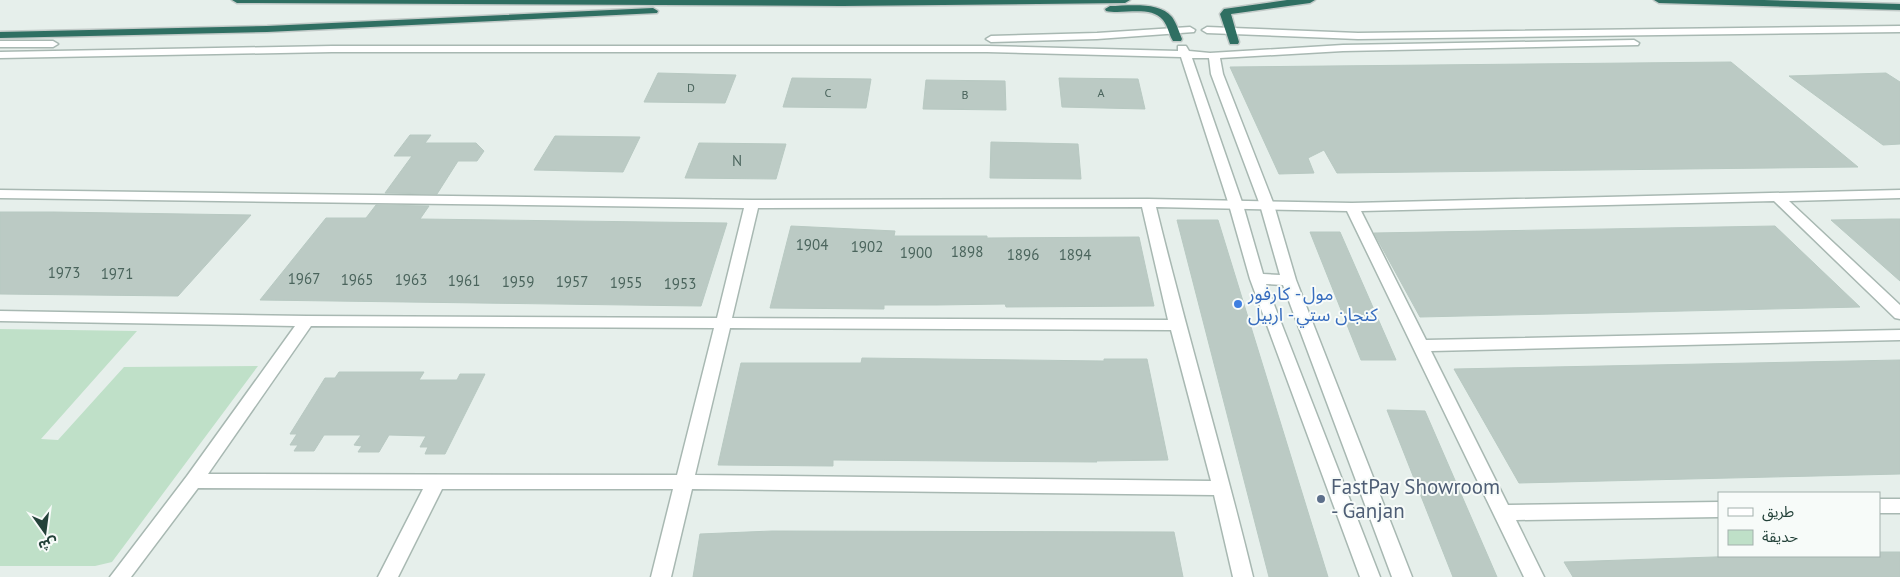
<svg xmlns="http://www.w3.org/2000/svg" width="1900" height="577" font-family="'PT Sans','Noto Sans Arabic',sans-serif">
	<rect width="100%" height="100%" fill="#e6efeb"/>
	<!-- green -->
	<path fill="#bfe0c8" d="M 0,329 L 137,331 L 41,439 L 58,440 L 124,367 L 258,366 L 112,562 L 95,566 L 0,566 Z"/>
	<!-- building -->
	<path fill="#bbcac4" stroke="#b8c9c2" d="M 1731,62 L 1858,167 L 1337,173 L 1324,150 L 1308,158 L 1314,173 L 1279,174 L 1230,67 Z
		M 658,73 L 736,75 L 725,103 L 644,102 Z
		M 1886,73 L 1900,82 L 1900,144 L 1883,145 L 1789,76 Z
		M 792,78 L 871,79 L 866,108 L 783,107 Z
		M 1059,78 L 1138,79 L 1145,109 L 1062,107 Z
		M 926,80 L 1005,81 L 1006,110 L 923,109 Z
		M 410,135 L 431,135 L 425,143 L 476,143 L 484,151 L 477,161 L 458,161 L 437,194 L 385,193 L 412,156 L 394,156 Z
		M 555,136 L 640,137 L 623,172 L 534,170 Z
		M 991,142 L 1078,144 L 1081,179 L 990,178 Z
		M 699,143 L 786,144 L 776,179 L 685,178 Z
		M 376,205 L 429,206 L 420,219 L 727,223 L 701,306 L 260,300 L 326,218 L 366,218 Z
		M 0,212 L 53,212 L 251,215 L 178,296 L 0,294 Z
		M 1900,219 L 1900,281 L 1831,220 L 1892,219 Z
		M 1177,220 L 1218,220 L 1328,577 L 1269,577 Z
		M 791,226 L 895,231 L 894,236 L 987,236 L 987,238 L 1139,237 L 1154,306 L 1006,307 L 1005,304 L 936,305 L 884,305 L 884,309 L 770,308 Z
		M 1775,226 L 1860,307 L 1420,317 L 1374,233 Z
		M 1310,232 L 1340,232 L 1396,360 L 1361,360 Z
		M 862,358 L 1104,361 L 1104,359 L 1147,359 L 1168,460 L 1096,461 L 1097,462 L 833,460 L 833,466 L 718,465 L 741,363 L 861,363 Z
		M 1900,360 L 1900,474 L 1519,483 L 1454,369 Z
		M 339,372 L 424,372 L 419,380 L 457,380 L 460,374 L 485,374 L 445,454 L 425,454 L 428,447 L 420,447 L 426,436 L 389,435 L 379,452 L 358,452 L 362,446 L 354,445 L 361,435 L 324,435 L 314,451 L 294,451 L 298,445 L 290,445 L 297,434 L 290,434 L 325,378 L 335,378 Z
		M 1387,410 L 1425,411 L 1497,577 L 1453,577 Z
		M 772,531 L 1174,532 L 1183,577 L 693,577 L 700,534 Z
		M 1879,552 L 1900,552 L 1900,577 L 1573,577 L 1564,562 L 1744,556 L 1879,556 Z"/>
	<g fill="none" stroke-linecap="round" stroke-linejoin="round">
		<defs>
			<path id="minor" d="M 0,190 L 752,200 L 1148,199 L 1352,203 L 1900,190 L 1900,198 L 1789,201 L 1900,305 L 1900,319 L 1895,318 L 1774,201 L 1361,211 L 1426,340 L 1900,330 L 1900,340 L 1431,351 L 1508,505 L 1719,502 L 1719,517 L 1516,520 L 1544,577 L 1524,577 L 1347,211 L 1156,207 C 1186,331 1223,453 1253,577 L 1233,577 L 1214,495 L 692,489 L 671,577 L 651,577 L 673,489 L 442,489 L 398,577 L 378,577 L 423,489 L 198,488 L 131,577 L 110,577 L 187,476 L 295,326 L 0,321 L 0,311 L 307,316 L 717,318 L 744,208 L 0,198 ZM 1142,207 L 1168,320 L 732,318 L 758,208 ZM 311,326 L 714,328 L 677,475 L 208,474 ZM 730,328 L 1171,330 L 1211,481 L 695,475 Z
				M 1879,499 L 1900,499 L 1900,513 L 1879,513 Z"/>
			<path id="tertiary" d="M 1900,26 L 1900,32 L 1358,39 L 1207,33 L 1202,30 L 1207,27 L 1358,33 Z
				M 1190,27 L 1195,30 L 1194,32 L 1097,39 L 991,42 L 986,39 L 991,36 L 1097,33 Z
				M 1634,40 L 1639,43 L 1638,45 L 1343,51 L 1220,58 L 1223,74 L 1274,205 L 1296,280 L 1412,577 L 1392,577 L 1283,285 L 1266,284 L 1380,577 L 1360,577 L 1250,279 L 1229,205 L 1181,57 L 987,52 L 332,52 L 0,58 L 0,52 L 332,46 L 987,46 L 1178,51 L 1178,46 L 1186,46 L 1189,51 L 1210,53 L 1343,45 ZM 1192,58 L 1209,58 L 1211,74 L 1260,205 L 1280,275 L 1263,274 L 1243,205 Z
				M 0,41 L 53,41 L 58,44 L 53,47 L 0,47 Z"/>
			<path id="motorway" d="M 232,0 L 1130,0 L 1125,3 L 842,6 L 237,3 Z
				M 1287,0 L 1315,0 L 1310,3 L 1231,14 L 1239,42 L 1238,44 L 1230,44 L 1220,14 L 1224,9 Z
				M 1654,0 L 1764,0 L 1900,4 L 1900,10 L 1659,3 Z
				M 1110,6 C 1128,6 1159,1 1172,17 C 1177,24 1179,32 1182,39 L 1181,41 L 1173,41 C 1169,35 1168,26 1163,20 C 1150,5 1123,15 1106,11 L 1105,9 Z
				M 653,8 L 658,11 L 657,13 L 267,32 L 0,38 L 0,32 L 267,26 Z"/>
		</defs>
		<!-- minor casing -->
		<use href="#minor" stroke="#a8b8b2" stroke-width="3"/>
		<!-- tertiary casing -->
		<use href="#tertiary" stroke="#a8b8b2" stroke-width="3"/>
		<!-- motorway casing -->
		<use href="#motorway" stroke="#c2cac8" stroke-width="3"/>
		<!-- minor -->
		<use href="#minor" fill="#fff" fill-rule="evenodd"/>
		<!-- tertiary -->
		<use href="#tertiary" fill="#fff" fill-rule="evenodd"/>
		<!-- motorway -->
		<use href="#motorway" fill="#2f6f62" fill-rule="evenodd"/>
	</g>
	<!-- markers -->
	<circle fill="#3f7fe0" stroke="#f7fbf9" stroke-width="2" cx="1238" cy="304" r="5"/>
	<circle fill="#5c6f8a" stroke="#f7fbf9" stroke-width="2" cx="1321" cy="499" r="5"/>
	<g text-anchor="middle" stroke-width="4" stroke-linejoin="round" paint-order="stroke">
		<!-- far-number labels -->
		<g font-size="12" fill="#4a645c">
			<text x="691" y="92">D</text>
			<text x="828" y="97">C</text>
			<text x="1101" y="97">A</text>
			<text x="965" y="99">B</text>
		</g>
		<!-- number labels -->
		<g font-size="15" fill="#4a645c">
			<text x="737" y="166">N</text>
			<text x="812" y="250">1904</text>
			<text x="867" y="252">1902</text>
			<text x="967" y="257">1898</text>
			<text x="916" y="258">1900</text>
			<text x="1023" y="260">1896</text>
			<text x="1075" y="260">1894</text>
			<text x="64" y="278">1973</text>
			<text x="117" y="279">1971</text>
			<text x="304" y="284">1967</text>
			<text x="357" y="285">1965</text>
			<text x="411" y="285">1963</text>
			<text x="464" y="286">1961</text>
			<text x="518" y="287">1959</text>
			<text x="572" y="287">1957</text>
			<text x="626" y="288">1955</text>
			<text x="680" y="289">1953</text>
		</g>
		<!-- shop labels -->
		<g font-size="18" fill="#366cbe" stroke="#f7fbf9" text-anchor="start">
			<text x="1248" y="300">مول - كارفور<tspan x="1248" dy="21">كنجان ستي - اربيل</tspan></text>
		</g>
		<!-- near-service labels -->
		<g font-size="21" fill="#4e5e75" stroke="#f7fbf9" text-anchor="start">
			<text x="1331" y="494">FastPay Showroom<tspan x="1331" dy="24">- Ganjan</tspan></text>
		</g>
	</g>
	<!-- legend -->
	<rect x="1718" y="492" width="162" height="65" fill="#f7fbf9" stroke="#a3b1ad"/>
	<rect x="1728" y="508" width="25" height="8" fill="#ffffff" stroke="#a3b1ad"/>
	<text x="1762" y="517" font-size="15" fill="#24423a">طريق</text>
	<rect x="1728" y="530" width="25" height="15" fill="#bfe0c8" stroke="#a3b1ad"/>
	<text x="1762" y="542" font-size="15" fill="#24423a">حديقة</text>
	<!-- north arrow -->
	<g transform="translate(45 532) rotate(166)" stroke="#f7fbf9" stroke-width="4" paint-order="stroke">
	<path d="M0-4L9 19L0 12L-9 19Z" fill="#24423a"/>
	<text y="-8" font-size="14" font-weight="bold" text-anchor="middle" fill="#24423a">ش</text>
	</g>
</svg>
